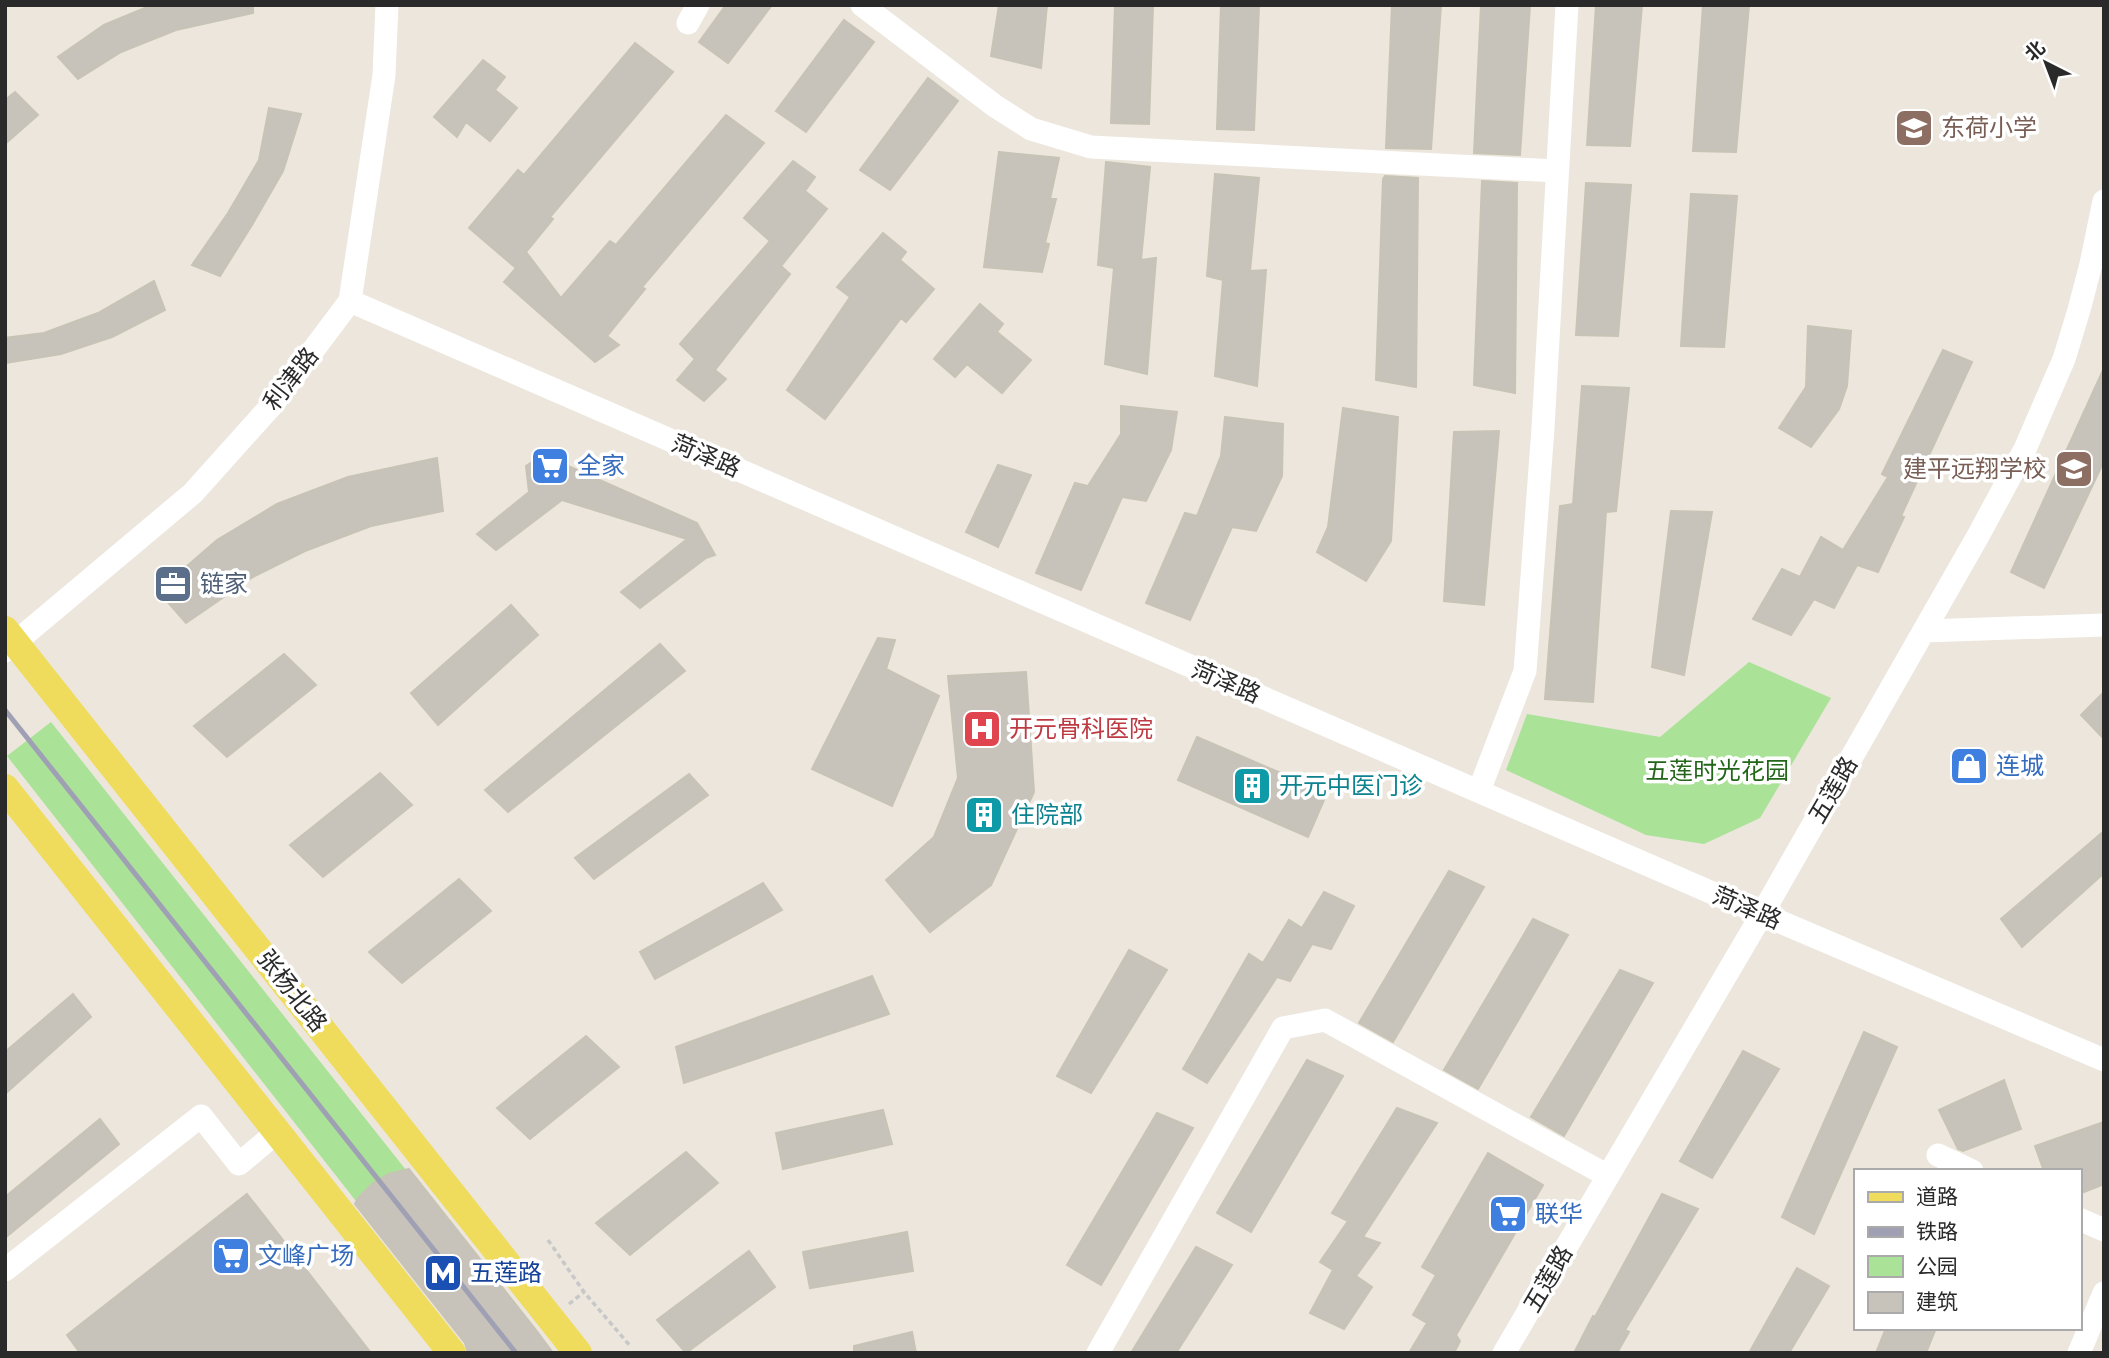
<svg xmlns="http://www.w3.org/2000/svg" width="2109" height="1358" font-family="'Public Sans','Noto Sans SC',sans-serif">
	<rect width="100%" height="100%" fill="#ece6dc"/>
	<!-- green -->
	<path fill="#aae298" d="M 1749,662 L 1831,698 L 1760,818 L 1704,844 L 1646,835 L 1506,770 L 1527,714 L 1660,737 Z
		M 51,722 L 551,1353 L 475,1353 L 7,756 Z"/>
	<!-- building -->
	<path fill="#c7c3bb" stroke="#c7c3b5" stroke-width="2" d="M 152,5 L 253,5 L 253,13 L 176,30 L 121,52 L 78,79 L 58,57 L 104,25 Z
		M 726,5 L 772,5 L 728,63 L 699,42 Z
		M 999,5 L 1047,5 L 1041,68 L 991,56 Z
		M 1115,5 L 1153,5 L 1149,124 L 1111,123 Z
		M 1221,5 L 1259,5 L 1254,130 L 1217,129 Z
		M 1392,5 L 1441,5 L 1431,149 L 1386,148 Z
		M 1481,5 L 1530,5 L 1520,155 L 1474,153 Z
		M 1596,5 L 1642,5 L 1630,146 L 1587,145 Z
		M 1703,5 L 1749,5 L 1736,152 L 1693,151 Z
		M 844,20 L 874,42 L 806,132 L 776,111 Z
		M 635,43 L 673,72 L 550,217 L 553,219 L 526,252 L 561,298 L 610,241 L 616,245 L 726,115 L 764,143 L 642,287 L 645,289 L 607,336 L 619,345 L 595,362 L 504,282 L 516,268 L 469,228 L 518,170 L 524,175 Z
		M 483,60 L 505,77 L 495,90 L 517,108 L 490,141 L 466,122 L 457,137 L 434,117 Z
		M 928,78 L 958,101 L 890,190 L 860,170 Z
		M 15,92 L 38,115 L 5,144 L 5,100 Z
		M 269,108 L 301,114 L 283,171 L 252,225 L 220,276 L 192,265 L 228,213 L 259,160 Z
		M 999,152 L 1059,158 L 1050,199 L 1056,199 L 1045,243 L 1049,244 L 1042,272 L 984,267 Z
		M 793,161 L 815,177 L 805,191 L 827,209 L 781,266 L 790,274 L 715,370 L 726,379 L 704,401 L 677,380 L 695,359 L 680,344 L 770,241 L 744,218 Z
		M 1106,162 L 1150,167 L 1141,260 L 1156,258 L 1147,374 L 1105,364 L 1114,268 L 1098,265 Z
		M 1215,174 L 1259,178 L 1250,271 L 1266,270 L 1257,386 L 1215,376 L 1223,280 L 1207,276 Z
		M 1385,176 L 1418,178 L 1416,387 L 1376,380 L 1383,179 Z
		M 1482,181 L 1517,183 L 1515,393 L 1474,385 Z
		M 1586,183 L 1631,185 L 1618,336 L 1576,335 Z
		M 1691,194 L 1737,196 L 1724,347 L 1681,346 Z
		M 883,233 L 906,252 L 900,260 L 934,289 L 906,322 L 901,318 L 825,419 L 787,390 L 850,297 L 837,287 Z
		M 154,281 L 165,310 L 112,337 L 61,354 L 5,363 L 5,338 L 44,333 L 98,313 Z
		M 980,304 L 1003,324 L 997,332 L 1031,360 L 1002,393 L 967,364 L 955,377 L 934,359 Z
		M 1808,326 L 1851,331 L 1847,386 L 1839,409 L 1811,447 L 1779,428 L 1806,387 Z
		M 1943,350 L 1972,362 L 1901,516 L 1904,517 L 1878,572 L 1857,565 L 1834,608 L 1814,599 L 1791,635 L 1753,619 L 1782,569 L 1800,577 L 1821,537 L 1843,550 L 1888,477 L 1882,474 Z
		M 2104,368 L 2104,461 L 2044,588 L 2011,572 Z
		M 1582,386 L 1629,388 L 1616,511 L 1606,512 L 1593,702 L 1545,699 L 1560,506 L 1573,504 Z
		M 1121,406 L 1177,412 L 1171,450 L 1146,501 L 1122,497 L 1081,590 L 1036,573 L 1075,483 L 1088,486 L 1121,434 Z
		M 1343,408 L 1398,417 L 1391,541 L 1366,581 L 1317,552 L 1328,527 Z
		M 1225,417 L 1283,424 L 1282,476 L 1256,531 L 1232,527 L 1190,620 L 1146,603 L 1185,513 L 1197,516 L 1221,456 Z
		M 1499,431 L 1484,605 L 1444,601 L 1454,432 Z
		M 543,455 L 697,523 L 715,555 L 706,558 L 640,608 L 621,592 L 687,539 L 562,500 L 496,550 L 477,534 L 529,492 L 526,466 Z
		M 437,458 L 443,511 L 371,526 L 305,551 L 253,577 L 186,623 L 158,591 L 217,540 L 277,504 L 348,477 Z
		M 998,465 L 1031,475 L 998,547 L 966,532 Z
		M 1671,511 L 1712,512 L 1684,675 L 1652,667 Z
		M 511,605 L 538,635 L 438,725 L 411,693 Z
		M 878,638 L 895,640 L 886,669 L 939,696 L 892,806 L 812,769 Z
		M 660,644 L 685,671 L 508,812 L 485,790 Z
		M 284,654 L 316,685 L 227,757 L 194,726 Z
		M 1026,672 L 1034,792 L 991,885 L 930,932 L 886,880 L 934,837 L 958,778 L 948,676 Z
		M 2104,692 L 2104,739 L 2081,715 Z
		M 1197,737 L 1327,793 L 1308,837 L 1178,780 Z
		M 380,773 L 412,805 L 323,877 L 290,845 Z
		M 689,774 L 708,795 L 594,879 L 575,858 Z
		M 2104,831 L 2104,873 L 2022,947 L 2001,919 Z
		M 1449,871 L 1484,887 L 1393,1042 L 1359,1023 Z
		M 459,879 L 491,911 L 402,983 L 369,952 Z
		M 763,883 L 782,910 L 655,979 L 640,952 Z
		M 1324,892 L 1354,906 L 1331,949 L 1312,944 L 1290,981 L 1277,977 L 1207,1083 L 1183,1069 L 1249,954 L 1263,963 L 1289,920 L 1302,928 Z
		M 1533,919 L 1568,935 L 1478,1089 L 1444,1070 Z
		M 1129,950 L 1167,970 L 1091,1093 L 1057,1076 Z
		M 1620,970 L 1653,983 L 1564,1136 L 1531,1117 Z
		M 872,976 L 889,1014 L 684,1083 L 676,1047 Z
		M 73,994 L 91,1017 L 5,1094 L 5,1052 Z
		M 1864,1032 L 1897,1047 L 1814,1234 L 1782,1217 Z
		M 586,1036 L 619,1067 L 530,1139 L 497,1108 Z
		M 1743,1051 L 1779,1069 L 1712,1178 L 1680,1161 Z
		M 1307,1060 L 1343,1076 L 1251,1232 L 1217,1213 Z
		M 2004,1080 L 2021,1129 L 1963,1151 L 1958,1149 L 1939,1110 Z
		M 1397,1108 L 1437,1123 L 1363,1237 L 1380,1243 L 1356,1276 L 1372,1287 L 1344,1329 L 1310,1313 L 1333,1270 L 1320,1262 L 1348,1221 L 1332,1213 Z
		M 883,1110 L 892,1144 L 783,1169 L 776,1133 Z
		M 1157,1113 L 1193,1128 L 1101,1285 L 1067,1265 Z
		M 100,1119 L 119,1144 L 5,1238 L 5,1197 Z
		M 2104,1122 L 2104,1184 L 2079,1194 L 2079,1171 L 2044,1171 L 2035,1146 Z
		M 686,1152 L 718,1183 L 630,1255 L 596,1223 Z
		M 1488,1153 L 1543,1185 L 1456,1335 L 1460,1341 L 1454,1353 L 1409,1353 L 1427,1323 L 1413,1315 L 1436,1275 L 1422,1267 Z
		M 409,1169 L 536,1330 L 553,1353 L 468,1353 L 465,1343 L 355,1204 L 358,1198 L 372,1184 L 389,1174 Z
		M 247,1194 L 371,1353 L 80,1353 L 67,1335 Z
		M 1662,1194 L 1698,1209 L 1625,1330 L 1629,1332 L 1617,1353 L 1574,1353 L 1593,1316 L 1595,1317 Z
		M 907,1232 L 913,1271 L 810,1288 L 803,1252 Z
		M 1196,1247 L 1232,1265 L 1176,1353 L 1131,1353 Z
		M 749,1251 L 775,1287 L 686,1353 L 657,1320 Z
		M 1797,1268 L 1829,1286 L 1789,1353 L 1749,1353 Z
		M 1886,1328 L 1936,1328 L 1926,1353 L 1876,1353 Z
		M 912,1332 L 916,1353 L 854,1353 L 854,1346 Z"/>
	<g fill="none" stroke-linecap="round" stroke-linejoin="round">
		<!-- path -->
		<path stroke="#c8c8c8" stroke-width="3.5" stroke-dasharray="5 3.5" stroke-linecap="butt" d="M 548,1240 L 584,1292 L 631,1347
			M 569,1304 L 584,1292"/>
		<!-- minor -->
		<path stroke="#fff" stroke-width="23" d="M 862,5 L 995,106 L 1031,129 L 1091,147 L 1556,171
			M 688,23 L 698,5
			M 350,301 L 1708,891 L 2104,1060
			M 1924,631 L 2104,625
			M 5,651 L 193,493 L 272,405 L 350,301 L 384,75 L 387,5
			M 1479,791 L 1525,671 L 1543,428 L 1567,5
			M 1938,1155 L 1972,1171
			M 2079,1219 L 2104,1230
			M 5,1270 L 201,1116 L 239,1164 L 277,1132
			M 1098,1353 L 1283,1028 L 1325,1020 L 1608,1176
			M 1504,1353 L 1762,914 L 1978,536 L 2025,449 L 2064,359 L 2079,310 L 2091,264 L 2104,201
			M 2079,1353 L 2104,1293"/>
		<!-- major -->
		<path stroke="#efdc5d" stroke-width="28" d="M 5,630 L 578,1353
			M 5,788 L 452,1353"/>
		<!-- rail -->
		<path stroke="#9fa0b4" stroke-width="5" d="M 5,710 L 516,1353"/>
	</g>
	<!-- icons -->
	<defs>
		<symbol id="school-square" viewBox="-11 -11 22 22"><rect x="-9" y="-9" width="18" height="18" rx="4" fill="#8d6e63" stroke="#fff"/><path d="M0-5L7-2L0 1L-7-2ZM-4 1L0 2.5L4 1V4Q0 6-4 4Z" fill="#fff"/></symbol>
		<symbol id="supermarket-square" viewBox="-11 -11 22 22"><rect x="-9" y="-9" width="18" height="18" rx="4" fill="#3f7fe0" stroke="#fff"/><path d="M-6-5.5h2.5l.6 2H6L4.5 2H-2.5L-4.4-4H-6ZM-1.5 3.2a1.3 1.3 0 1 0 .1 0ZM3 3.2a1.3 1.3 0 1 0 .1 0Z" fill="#fff"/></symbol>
		<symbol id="office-square" viewBox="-11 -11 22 22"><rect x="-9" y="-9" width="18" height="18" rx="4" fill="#5c6f8a" stroke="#fff"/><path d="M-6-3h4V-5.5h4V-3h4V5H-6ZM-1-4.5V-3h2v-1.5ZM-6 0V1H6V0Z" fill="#fff"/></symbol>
		<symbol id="hospital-square" viewBox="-11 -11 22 22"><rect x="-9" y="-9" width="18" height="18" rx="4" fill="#e0444e" stroke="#fff"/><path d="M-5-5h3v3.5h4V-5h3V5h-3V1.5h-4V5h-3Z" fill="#fff"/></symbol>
		<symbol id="shop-square" viewBox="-11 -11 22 22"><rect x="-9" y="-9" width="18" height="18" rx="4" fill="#3f7fe0" stroke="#fff"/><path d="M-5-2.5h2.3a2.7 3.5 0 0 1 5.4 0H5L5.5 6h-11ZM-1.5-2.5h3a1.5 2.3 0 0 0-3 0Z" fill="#fff"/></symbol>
		<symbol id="building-square" viewBox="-11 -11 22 22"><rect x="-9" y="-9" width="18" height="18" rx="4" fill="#0f9aa8" stroke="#fff"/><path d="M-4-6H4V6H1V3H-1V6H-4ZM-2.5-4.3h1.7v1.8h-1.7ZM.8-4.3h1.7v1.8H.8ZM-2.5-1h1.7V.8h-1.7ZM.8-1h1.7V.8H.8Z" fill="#fff"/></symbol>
		<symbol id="metro-square" viewBox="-11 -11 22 22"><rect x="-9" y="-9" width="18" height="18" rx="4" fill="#1a4fb4" stroke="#fff"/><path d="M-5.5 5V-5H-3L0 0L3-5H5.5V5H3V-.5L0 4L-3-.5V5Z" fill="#fff"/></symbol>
	</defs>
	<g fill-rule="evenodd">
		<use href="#school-square" x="1892" y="106" width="44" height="44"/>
		<use href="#supermarket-square" x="528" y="444" width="44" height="44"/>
		<use href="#school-square" x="2052" y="447" width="44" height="44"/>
		<use href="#office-square" x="151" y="562" width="44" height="44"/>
		<use href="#hospital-square" x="960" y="707" width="44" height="44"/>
		<use href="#shop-square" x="1947" y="744" width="44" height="44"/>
		<use href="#building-square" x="1230" y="764" width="44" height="44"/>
		<use href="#building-square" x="962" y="793" width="44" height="44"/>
		<use href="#supermarket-square" x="1486" y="1192" width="44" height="44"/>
		<use href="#supermarket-square" x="209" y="1234" width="44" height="44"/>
		<use href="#metro-square" x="421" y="1251" width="44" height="44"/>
	</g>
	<g text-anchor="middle" stroke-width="7" stroke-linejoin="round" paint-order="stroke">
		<!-- education labels -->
		<g font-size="24" fill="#785e54" stroke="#fff" text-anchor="start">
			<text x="1941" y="136">东荷小学</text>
			<text x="2047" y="477" text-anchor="end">建平远翔学校</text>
		</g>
		<!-- street labels -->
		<g font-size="24" fill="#2a2a2a" stroke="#fff">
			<text transform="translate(291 379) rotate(-52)" y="8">利津路</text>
			<text transform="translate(706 456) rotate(23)" y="8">菏泽路</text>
			<text transform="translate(1226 682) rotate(23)" y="8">菏泽路</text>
			<text transform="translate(1833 790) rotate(-60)" y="8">五莲路</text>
			<text transform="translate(1747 908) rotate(23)" y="8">菏泽路</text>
			<text transform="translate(292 991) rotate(52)" y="8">张杨北路</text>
			<text transform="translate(1548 1279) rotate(-60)" y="8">五莲路</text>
		</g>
		<!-- shop labels -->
		<g font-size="24" fill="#366cbe" stroke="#fff" text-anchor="start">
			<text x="577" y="474">全家</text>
			<text x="1996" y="774">连城</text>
			<text x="1535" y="1222">联华</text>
			<text x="258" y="1264">文峰广场</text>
		</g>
		<!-- service labels -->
		<g font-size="24" fill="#4e5e75" stroke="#fff" text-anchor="start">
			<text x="200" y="592">链家</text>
		</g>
		<!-- health labels -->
		<g font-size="24" fill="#be3a42" stroke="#fff" text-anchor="start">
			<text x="1009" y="737">开元骨科医院</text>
		</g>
		<!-- park labels -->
		<g font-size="24" fill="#23661a" stroke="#fff">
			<text x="1717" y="779">五莲时光花园</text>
		</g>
		<!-- culture labels -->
		<g font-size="24" fill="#0d838f" stroke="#fff" text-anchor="start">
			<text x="1279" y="794">开元中医门诊</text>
			<text x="1011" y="823">住院部</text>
		</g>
		<!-- transit labels -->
		<g font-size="24" fill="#164399" stroke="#fff" text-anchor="start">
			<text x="470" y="1281">五莲路</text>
		</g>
	</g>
	<!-- border -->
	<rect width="2109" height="1358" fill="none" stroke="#2a2a2a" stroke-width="14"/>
	<!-- legend -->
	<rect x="1854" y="1169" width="228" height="161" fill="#ffffff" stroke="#aaaaaa" stroke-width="2"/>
	<rect x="1868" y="1192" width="35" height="10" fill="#efdc5d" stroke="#aaaaaa" stroke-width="2"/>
	<text x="1916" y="1204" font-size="21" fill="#2a2a2a">道路</text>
	<rect x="1868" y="1227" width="35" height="10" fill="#9fa0b4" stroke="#aaaaaa" stroke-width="2"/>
	<text x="1916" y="1239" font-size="21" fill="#2a2a2a">铁路</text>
	<rect x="1868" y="1256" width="35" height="21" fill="#aae298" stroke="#aaaaaa" stroke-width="2"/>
	<text x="1916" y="1274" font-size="21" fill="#2a2a2a">公园</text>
	<rect x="1868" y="1292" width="35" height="21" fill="#c7c3bb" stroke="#aaaaaa" stroke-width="2"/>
	<text x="1916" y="1309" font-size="21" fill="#2a2a2a">建筑</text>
	<!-- north arrow -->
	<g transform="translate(2046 63) rotate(318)" stroke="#ffffff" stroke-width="5" paint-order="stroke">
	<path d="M0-5L12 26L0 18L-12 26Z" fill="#2a2a2a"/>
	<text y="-10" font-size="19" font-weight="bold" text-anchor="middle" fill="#2a2a2a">北</text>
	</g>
</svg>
